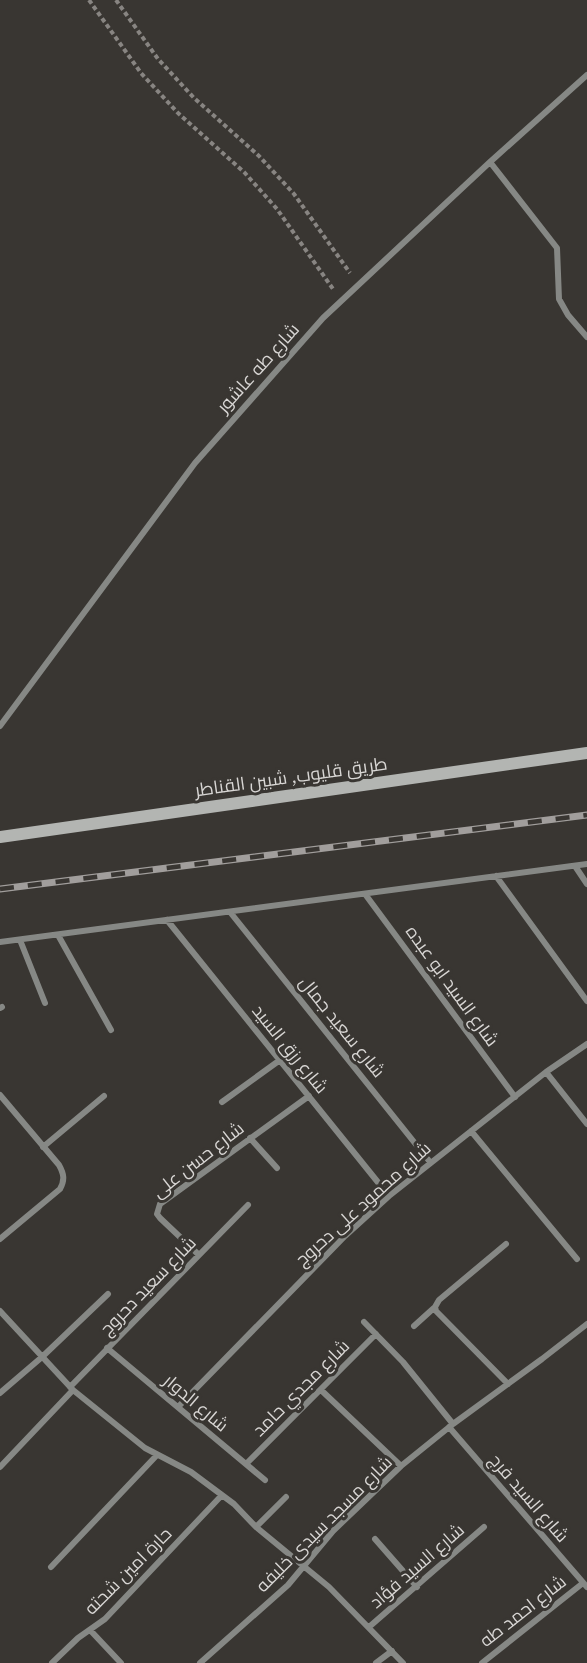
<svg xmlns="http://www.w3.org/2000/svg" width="587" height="1663" font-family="'Source Serif 4',Cairo,serif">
	<rect width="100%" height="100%" fill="#393632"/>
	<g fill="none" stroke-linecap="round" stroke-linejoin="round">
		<!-- path -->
		<path stroke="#888582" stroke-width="4" stroke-dasharray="4.5 3" stroke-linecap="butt" d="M 89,0 L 141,73 L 178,113 L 244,172 L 277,209 L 333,289
			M 116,0 L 158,59 L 194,98 L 259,156 L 294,194 L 350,273"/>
		<!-- minor -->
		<path stroke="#868885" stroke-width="6" d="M 490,162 L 557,248 L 559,299 L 568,315 L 587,337
			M 0,726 L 195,463 L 323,318 L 490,162 L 587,75
			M 575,866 L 587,884
			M 496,876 L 587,1001
			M 365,894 L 515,1097
			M 230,912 L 430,1162
			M 167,920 L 389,1196
			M 58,935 L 111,1030
			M 20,940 L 45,1003
			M 0,942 L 587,864
			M 0,1008 L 2,1007
			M 546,1072 L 587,1124
			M 0,1095 L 59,1165 C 64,1174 65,1180 60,1189 L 0,1239
			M 222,1102 L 280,1060
			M 471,1131 L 577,1259
			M 250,1138 L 277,1168
			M 43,1147 L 104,1096
			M 506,1244 L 439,1300 L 435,1307 L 436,1311 L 508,1384
			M 199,1255 L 160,1218 L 157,1214 L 160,1204 L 309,1096
			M 0,1311 L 73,1390 L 145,1448 L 191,1472 L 234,1504 L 256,1527 L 329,1587 L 403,1663
			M 364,1322 L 403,1362 L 453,1424
			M 414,1326 L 435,1307
			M 107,1348 L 265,1480
			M 70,1387 L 248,1205
			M 321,1390 L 401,1466
			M 0,1393 L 42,1357 L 108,1294
			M 178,1407 L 345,1236 L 389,1196 L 546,1072 L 587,1044
			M 449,1427 L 587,1587
			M 246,1464 L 376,1334
			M 0,1467 L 73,1390
			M 256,1527 L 286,1497
			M 375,1539 L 417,1587
			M 51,1567 L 157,1455
			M 369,1627 L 484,1527
			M 90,1630 L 121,1663
			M 52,1663 L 78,1638 L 105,1619 L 222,1495
			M 200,1663 L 288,1585 L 333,1531 L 401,1466 L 453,1424 L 542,1359 L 587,1324
			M 376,1663 L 392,1651
			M 482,1663 L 583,1583"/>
		<!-- secondary -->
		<path stroke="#b3b5b2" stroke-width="12" d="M 0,837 L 587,753"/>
		<defs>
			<path id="rail" d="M 0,889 L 587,815"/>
		</defs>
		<!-- rail casing -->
		<use href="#rail" stroke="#a19e9c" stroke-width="7"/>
		<!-- rail -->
		<use href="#rail" stroke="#393632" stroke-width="4.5" stroke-dasharray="14" stroke-linecap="butt"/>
	</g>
	<g text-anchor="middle" stroke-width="6" stroke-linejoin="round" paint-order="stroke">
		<!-- street labels -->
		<g font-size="18" fill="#d8d6d4" stroke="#393632">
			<text transform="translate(258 368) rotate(-48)" y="6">شارع طه عاشور</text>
			<text transform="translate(291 777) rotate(-8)" y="6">طريق قليوب, شبين القناطر</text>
			<text transform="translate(452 986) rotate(54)" y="6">شارع السيد ابو عبده</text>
			<text transform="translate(342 1027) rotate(51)" y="6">شارع سعيد جمال</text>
			<text transform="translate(290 1049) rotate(51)" y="6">شارع رزق السيد</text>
			<text transform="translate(198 1160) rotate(-38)" y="6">شارع حسن على</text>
			<text transform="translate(363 1204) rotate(-42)" y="6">شارع محمود على دحروج</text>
			<text transform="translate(148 1286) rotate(-46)" y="6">شارع سعيد دحروج</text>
			<text transform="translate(301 1388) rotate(-45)" y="6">شارع مجدي حامد</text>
			<text transform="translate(196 1403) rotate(40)" y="6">شارع الدوار</text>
			<text transform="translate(529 1498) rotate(49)" y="6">شارع السيد فرج</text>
			<text transform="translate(324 1524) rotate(-45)" y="6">شارع مسجد سيدى خليفه</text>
			<text transform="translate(417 1566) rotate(-41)" y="6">شارع السيد فؤاد</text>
			<text transform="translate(128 1571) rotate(-45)" y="6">حارة امين شحته</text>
			<text transform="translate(523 1611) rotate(-38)" y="6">شارع احمد طه</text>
		</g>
	</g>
</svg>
